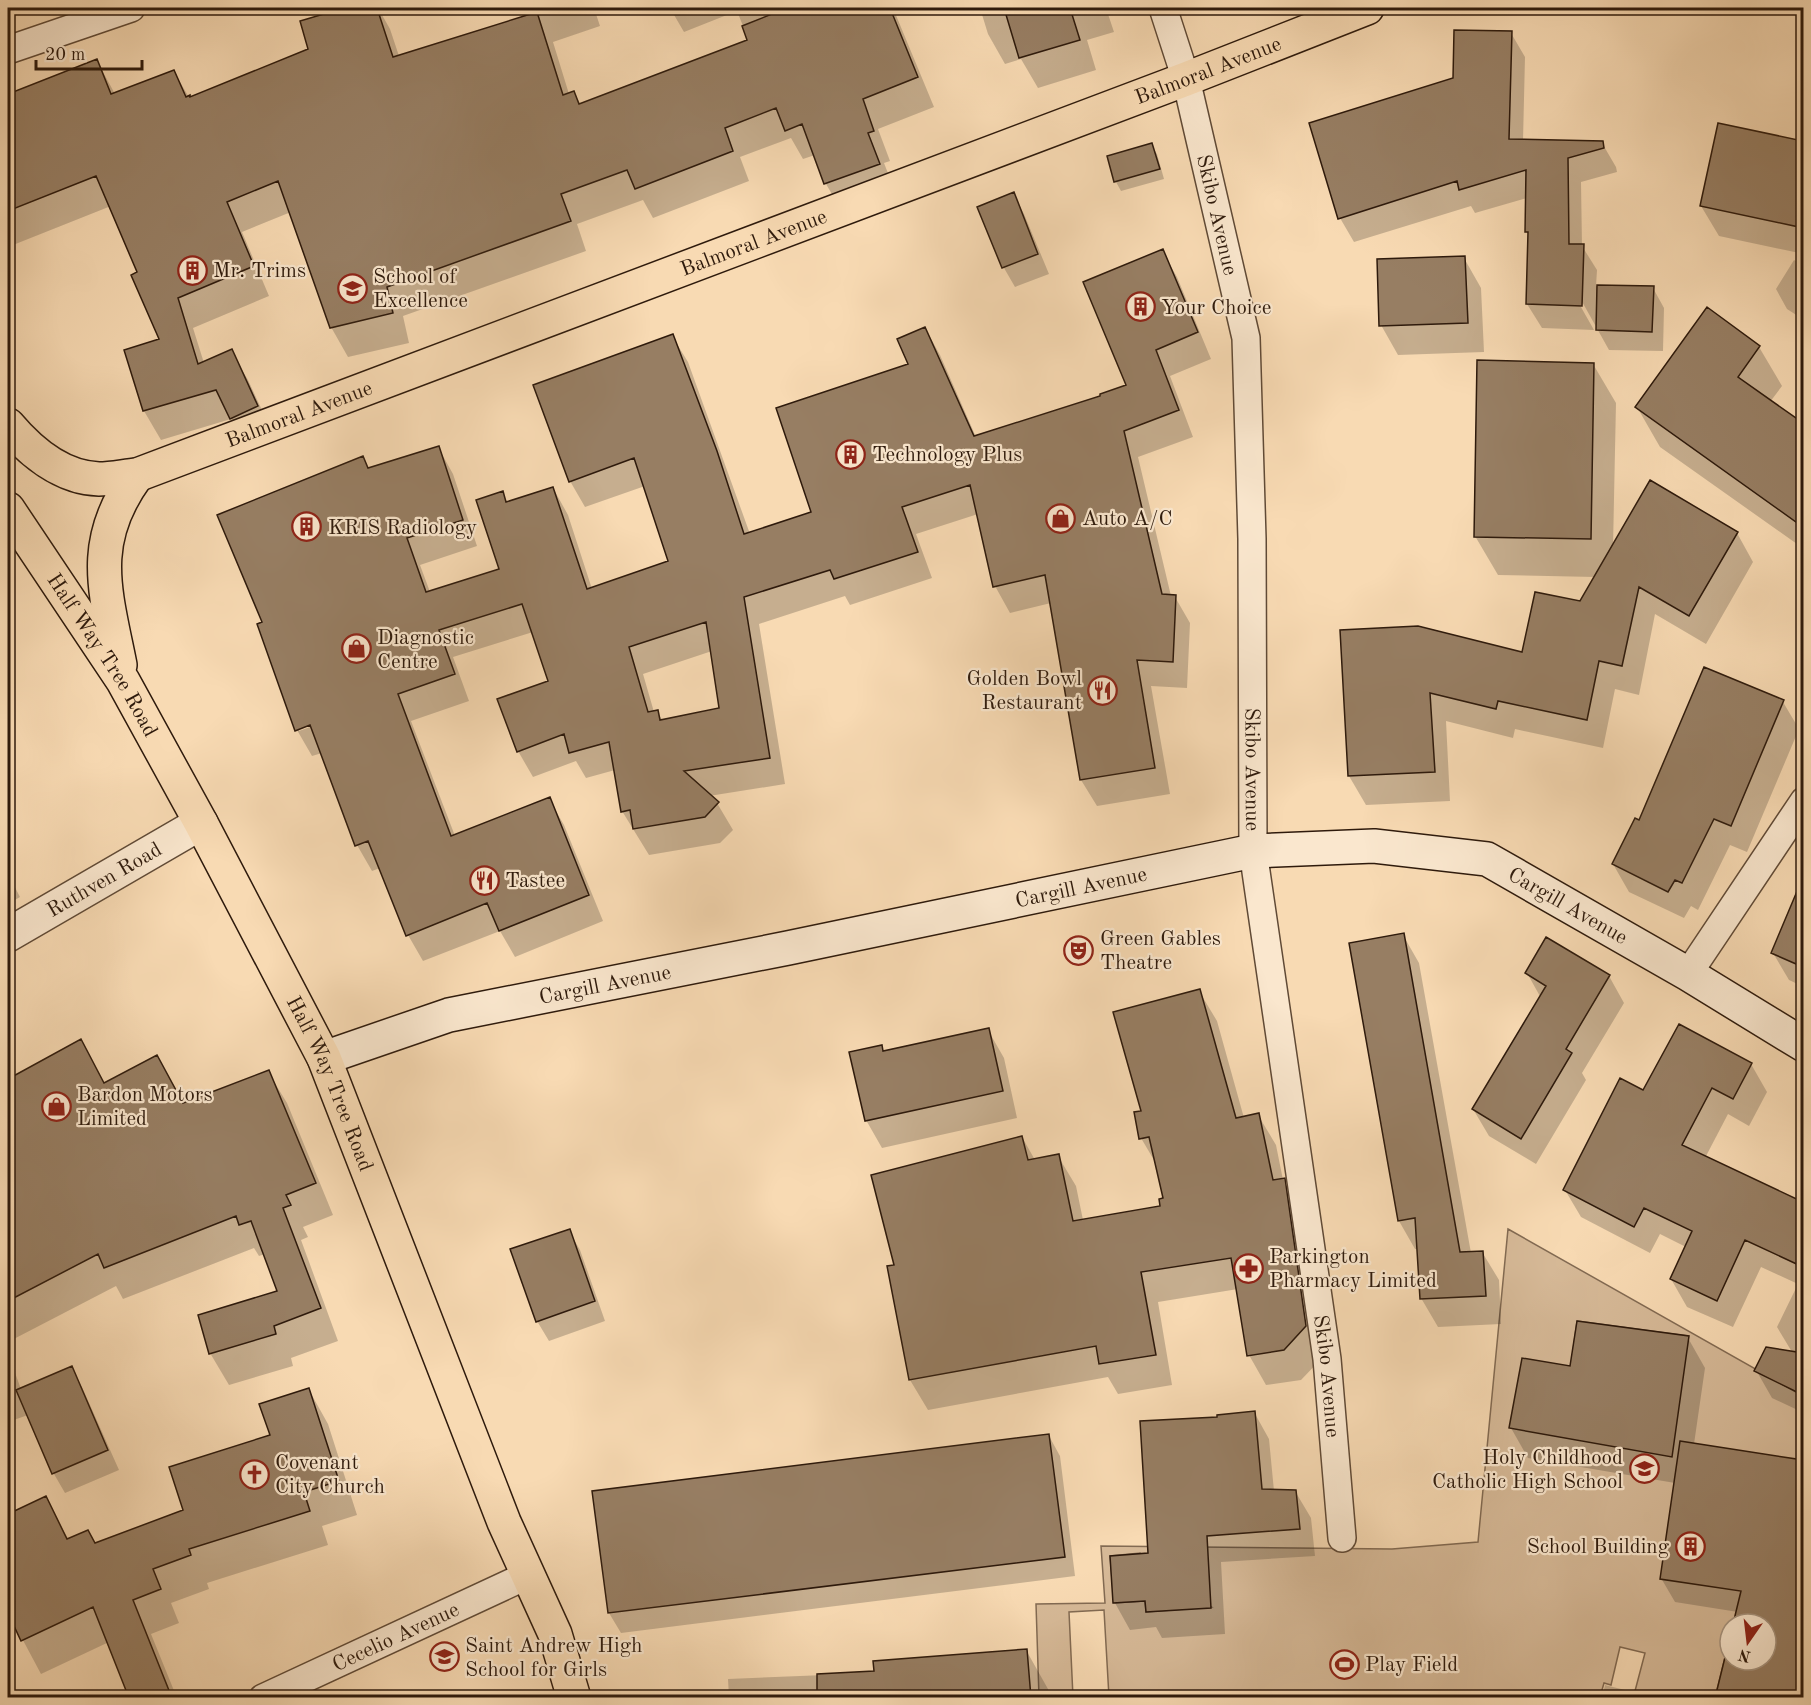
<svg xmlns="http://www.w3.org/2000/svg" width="1811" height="1705" font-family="'Old Standard TT',serif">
	<rect width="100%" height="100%" fill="#f8dab3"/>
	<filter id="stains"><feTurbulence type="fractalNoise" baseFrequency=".00333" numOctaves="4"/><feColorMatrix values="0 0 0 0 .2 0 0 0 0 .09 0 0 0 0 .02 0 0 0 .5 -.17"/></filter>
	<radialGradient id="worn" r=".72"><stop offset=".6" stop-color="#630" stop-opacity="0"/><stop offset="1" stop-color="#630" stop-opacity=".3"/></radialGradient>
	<!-- green -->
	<path fill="#d6b997" stroke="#826a52" stroke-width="1.5" fill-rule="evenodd" d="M 1508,1229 L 1803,1396 L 1803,1697 L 1775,1697 L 1798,1599 L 1730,1624 L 1730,1637 L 1715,1698 L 1654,1697 L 1654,1695 L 1635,1691 L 1645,1653 L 1620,1647 L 1611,1685 L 1604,1683 L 1600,1697 L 1109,1697 L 1104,1610 L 1069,1612 L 1073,1697 L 1039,1697 L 1036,1604 L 1105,1603 L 1101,1546 L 1392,1549 L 1478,1542 ZM 1577,1321 L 1688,1336 L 1570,1373 ZM 1140,1553 L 1141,1572 L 1211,1607 L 1146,1612 L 1145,1601 L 1114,1603 L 1110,1556 Z"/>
	<!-- shadow -->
	<path fill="#0003" fill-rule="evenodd" d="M 349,8 L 378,8 L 390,29 L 399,56 L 523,18 L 520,8 L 594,8 L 600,26 L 553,42 L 569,94 L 574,93 L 581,105 L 749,41 L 737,11 L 684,32 L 670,8 L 893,8 L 934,107 L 878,129 L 890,161 L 884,163 L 896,194 L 843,213 L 826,184 L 815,155 L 803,159 L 791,138 L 740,157 L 749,181 L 653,218 L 643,200 L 577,224 L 586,251 L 403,316 L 409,343 L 348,357 L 331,327 L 291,212 L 242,232 L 269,296 L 193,328 L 204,363 L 231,351 L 248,380 L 274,436 L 248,448 L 231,419 L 161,440 L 144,411 L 125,351 L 161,340 L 139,273 L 111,206 L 8,247 L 8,96 L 97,61 L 115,94 L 174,72 L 190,99 L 310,50 L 301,22 Z
		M 980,8 L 1106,8 L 1114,32 L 1087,40 L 1096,70 L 1038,88 L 1021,59 L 1005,64 L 988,34 Z
		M 1511,33 L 1525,57 L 1523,141 L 1602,143 L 1616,167 L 1617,172 L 1581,182 L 1582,246 L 1597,270 L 1596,286 L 1653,288 L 1664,308 L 1663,351 L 1609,350 L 1580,298 L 1577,300 L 1594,330 L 1542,328 L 1527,304 L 1530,237 L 1527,232 L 1527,198 L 1475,213 L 1471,206 L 1354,242 L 1340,218 L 1455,79 Z
		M 1719,125 L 1804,143 L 1804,254 L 1719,236 L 1701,206 Z
		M 1151,145 L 1157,154 L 1164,179 L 1121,191 L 1116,182 L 1109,157 Z
		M 1013,194 L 1024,214 L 1049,274 L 1015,287 L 1004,268 L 979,207 Z
		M 1162,251 L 1177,277 L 1211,359 L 1170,376 L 1193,437 L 1138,457 L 1171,596 L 1175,597 L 1190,623 L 1187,688 L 1151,686 L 1170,794 L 1097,806 L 1081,780 L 1051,603 L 1010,613 L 995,586 L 978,514 L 916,534 L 932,578 L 850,605 L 845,596 L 759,624 L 785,784 L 709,796 L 717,803 L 733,830 L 720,843 L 649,855 L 622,811 L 615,770 L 586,778 L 576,761 L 533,777 L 518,751 L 550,682 L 533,632 L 453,657 L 469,701 L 411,721 L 455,836 L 549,799 L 564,825 L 603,921 L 515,957 L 500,931 L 423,961 L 408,935 L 380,868 L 372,871 L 357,845 L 322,753 L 312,756 L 297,730 L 264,623 L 368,469 L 438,447 L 453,474 L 477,546 L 420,565 L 430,592 L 501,570 L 502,493 L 508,503 L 553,488 L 568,515 L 592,589 L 670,562 L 645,486 L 585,507 L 570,481 L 672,336 L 688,362 L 750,534 L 813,513 L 910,365 L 925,328 L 940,355 L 976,437 L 1102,397 L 1128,386 ZM 712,651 L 721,710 L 663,721 L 657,712 L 654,712 L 643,674 ZM 317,721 L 318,724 L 299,731 L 299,728 Z
		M 1464,258 L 1481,288 L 1484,352 L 1398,355 L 1381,325 Z
		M 1794,260 L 1804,266 L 1804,320 L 1787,309 L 1776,289 Z
		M 1759,347 L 1782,386 L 1770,402 L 1804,425 L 1804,549 L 1660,447 L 1637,407 Z
		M 1593,364 L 1616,403 L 1613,547 L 1737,533 L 1753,562 L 1706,644 L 1655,614 L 1639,695 L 1615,689 L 1603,748 L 1515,729 L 1513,738 L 1446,721 L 1450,801 L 1366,805 L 1349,776 L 1341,631 L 1523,654 L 1580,603 L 1595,577 L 1498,575 L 1475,536 Z
		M 1783,702 L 1799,729 L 1747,852 L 1730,845 L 1698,910 L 1691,906 L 1684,918 L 1629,892 L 1613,864 L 1640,822 Z
		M 8,874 L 20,897 L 8,904 Z
		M 1804,881 L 1804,987 L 1789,980 L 1773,953 Z
		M 1403,935 L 1419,963 L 1471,1253 L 1482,1252 L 1499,1280 L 1501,1324 L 1438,1327 L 1421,1298 L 1418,1249 L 1415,1249 L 1399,1221 Z
		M 1527,973 L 1609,976 L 1624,1003 L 1582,1073 L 1586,1080 L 1536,1164 L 1489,1136 L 1473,1109 L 1541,998 Z
		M 1199,991 L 1217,1021 L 1244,1118 L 1258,1115 L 1276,1145 L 1283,1180 L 1301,1210 L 1323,1357 L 1301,1380 L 1266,1385 L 1249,1355 L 1238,1289 L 1158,1302 L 1172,1385 L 1118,1394 L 1108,1377 L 928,1410 L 910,1380 L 889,1268 L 896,1266 L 1022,1137 L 1035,1160 L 1058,1156 L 1076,1186 L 1083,1220 L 1162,1207 L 1165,1199 L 1158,1167 L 1141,1138 L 1143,1112 Z
		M 988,1030 L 1004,1058 L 1017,1118 L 882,1148 L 866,1120 L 881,1047 L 885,1052 Z
		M 80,1041 L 105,1084 L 184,1105 L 268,1072 L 287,1103 L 333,1215 L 303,1227 L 308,1237 L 301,1240 L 338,1341 L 291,1358 L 293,1366 L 229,1385 L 210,1353 L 279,1292 L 265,1254 L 259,1256 L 254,1248 L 123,1299 L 116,1286 L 8,1342 L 8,1081 Z
		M 1751,1064 L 1767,1092 L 1749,1126 L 1728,1114 L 1705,1158 L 1804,1204 L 1804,1413 L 1772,1398 L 1756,1370 L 1792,1352 L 1777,1327 L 1798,1284 L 1761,1267 L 1733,1327 L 1687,1307 L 1671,1279 L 1686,1247 L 1660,1234 L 1650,1253 L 1581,1217 L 1565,1190 L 1644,1092 Z
		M 569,1231 L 580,1250 L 605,1321 L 549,1341 L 537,1321 Z
		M 1688,1338 L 1705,1368 L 1694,1444 L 1804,1461 L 1804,1654 L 1796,1686 L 1804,1688 L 1804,1698 L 1716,1698 L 1730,1643 L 1730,1660 L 1766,1660 L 1766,1624 L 1735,1624 L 1738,1612 L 1675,1602 L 1661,1578 L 1675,1483 L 1528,1458 L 1511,1428 L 1572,1367 Z
		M 8,1354 L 21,1389 L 71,1368 L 82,1387 L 119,1470 L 65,1493 L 54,1474 L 28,1415 L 8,1422 Z
		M 309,1390 L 328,1424 L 357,1515 L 322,1526 L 328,1545 L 207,1583 L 209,1589 L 171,1603 L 179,1623 L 151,1634 L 177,1698 L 131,1698 L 109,1642 L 41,1674 L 9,1614 L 8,1615 L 8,1516 L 45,1498 L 69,1540 L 95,1545 L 184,1511 L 272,1436 Z
		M 1254,1412 L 1269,1439 L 1274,1491 L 1295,1491 L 1311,1518 L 1315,1556 L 1221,1562 L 1225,1634 L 1162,1638 L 1156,1627 L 1130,1630 L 1115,1603 L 1112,1557 L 1150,1554 Z
		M 1049,1436 L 1060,1456 L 1075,1576 L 621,1633 L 609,1613 L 594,1493 Z
		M 1026,1650 L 1048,1689 L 1049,1698 L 729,1698 L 728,1679 L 875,1673 Z
		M 1605,1685 L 1653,1697 L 1653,1698 L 1602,1698 Z"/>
	<!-- building -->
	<path fill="#977e63" stroke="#2e1a0c" stroke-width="1.5" fill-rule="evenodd" d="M 344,8 L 377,8 L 393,57 L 537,12 L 563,95 L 574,91 L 579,104 L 747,40 L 742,26 L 787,8 L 890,8 L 918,77 L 863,99 L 874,131 L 868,133 L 880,164 L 824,184 L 802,124 L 785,131 L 776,108 L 725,128 L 733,151 L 635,189 L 627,170 L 561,194 L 571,221 L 387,287 L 393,313 L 330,328 L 278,181 L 227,202 L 254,266 L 178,298 L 198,364 L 232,349 L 258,406 L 230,419 L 216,390 L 143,411 L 124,350 L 159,339 L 131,275 L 137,272 L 96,176 L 8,211 L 8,94 L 97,59 L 111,94 L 174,70 L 186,97 L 190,95 L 190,97 L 308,49 L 300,21 Z
		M 1004,8 L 1070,8 L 1080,40 L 1019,58 Z
		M 1454,30 L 1512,31 L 1509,139 L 1603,141 L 1604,148 L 1568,158 L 1569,244 L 1584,244 L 1582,306 L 1526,304 L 1528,232 L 1525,232 L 1526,170 L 1459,190 L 1457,181 L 1338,219 L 1309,123 L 1453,78 Z
		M 1718,123 L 1803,141 L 1803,206 L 1799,227 L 1700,206 Z
		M 1152,143 L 1160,169 L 1114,182 L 1107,156 Z
		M 1014,192 L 1038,254 L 1002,268 L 977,207 Z
		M 1163,249 L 1198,332 L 1156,350 L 1179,410 L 1124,431 L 1162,594 L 1176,595 L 1173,662 L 1137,660 L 1155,768 L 1080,780 L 1045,575 L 993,587 L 970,485 L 902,507 L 918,552 L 834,579 L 830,570 L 744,597 L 770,758 L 684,771 L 719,802 L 705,817 L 633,829 L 630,810 L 621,812 L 609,742 L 569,753 L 564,734 L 517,752 L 497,699 L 548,681 L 522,604 L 439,630 L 455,674 L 398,694 L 451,836 L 550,797 L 589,895 L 499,931 L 487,903 L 406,936 L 368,841 L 355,846 L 310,725 L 295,731 L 257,624 L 262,622 L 217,515 L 363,456 L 368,468 L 439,446 L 463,520 L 407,538 L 426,592 L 499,569 L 476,500 L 503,491 L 506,502 L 553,487 L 587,589 L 668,561 L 634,458 L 569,482 L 533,385 L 673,334 L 717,451 L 744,534 L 811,512 L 776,408 L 908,364 L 897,339 L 925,327 L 974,436 L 1100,396 L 1100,394 L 1126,385 L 1083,282 ZM 706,622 L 719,708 L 660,720 L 658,710 L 648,712 L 629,647 Z
		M 1465,256 L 1468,323 L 1379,326 L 1377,259 Z
		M 1597,285 L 1654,286 L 1652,332 L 1596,330 Z
		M 1707,307 L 1760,346 L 1738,377 L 1803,423 L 1803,527 L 1635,407 Z
		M 1477,360 L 1594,363 L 1591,539 L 1474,537 Z
		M 1650,480 L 1738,532 L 1689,616 L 1639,587 L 1622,666 L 1599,661 L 1587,720 L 1498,701 L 1496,709 L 1430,693 L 1435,772 L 1348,776 L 1340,630 L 1418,626 L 1522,652 L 1535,592 L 1580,601 Z
		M 1704,667 L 1784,700 L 1731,826 L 1714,819 L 1682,883 L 1675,880 L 1668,892 L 1612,864 L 1635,818 L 1639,820 Z
		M 1803,877 L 1803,967 L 1771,953 Z
		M 1404,933 L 1460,1252 L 1483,1251 L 1486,1296 L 1420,1299 L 1415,1218 L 1398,1221 L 1349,943 Z
		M 1546,937 L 1610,975 L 1566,1049 L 1572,1053 L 1521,1139 L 1472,1109 L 1546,986 L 1525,973 Z
		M 1200,989 L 1236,1118 L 1259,1113 L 1273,1180 L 1285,1178 L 1306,1326 L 1284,1350 L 1247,1356 L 1231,1258 L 1141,1272 L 1156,1355 L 1099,1364 L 1096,1346 L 909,1380 L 887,1266 L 894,1265 L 871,1175 L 1022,1136 L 1028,1160 L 1059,1154 L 1073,1221 L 1160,1206 L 1159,1199 L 1163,1198 L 1149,1137 L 1139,1139 L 1134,1112 L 1141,1111 L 1113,1012 Z
		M 1679,1024 L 1752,1063 L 1733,1099 L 1712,1088 L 1682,1145 L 1803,1202 L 1803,1267 L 1745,1240 L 1717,1301 L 1670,1279 L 1692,1231 L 1644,1208 L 1634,1227 L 1563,1190 L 1620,1078 L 1643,1090 Z
		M 989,1028 L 1003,1091 L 865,1121 L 849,1052 L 882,1045 L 883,1051 Z
		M 81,1039 L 104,1083 L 157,1055 L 183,1103 L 269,1070 L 316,1183 L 286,1195 L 291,1205 L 283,1208 L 321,1308 L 274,1326 L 276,1334 L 209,1354 L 198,1315 L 277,1291 L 251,1221 L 239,1225 L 236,1216 L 104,1268 L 98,1254 L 8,1301 L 8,1079 Z
		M 570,1229 L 595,1301 L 536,1322 L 510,1249 Z
		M 1577,1321 L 1689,1336 L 1672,1457 L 1509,1428 L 1522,1358 L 1570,1366 Z
		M 1766,1347 L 1803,1353 L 1803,1395 L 1754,1371 Z
		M 72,1366 L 108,1450 L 52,1474 L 16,1390 Z
		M 309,1388 L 339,1481 L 304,1492 L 310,1511 L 189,1549 L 191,1555 L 153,1569 L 161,1589 L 133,1600 L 172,1698 L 129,1698 L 93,1607 L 21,1641 L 8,1613 L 8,1514 L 46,1496 L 67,1539 L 88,1530 L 95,1543 L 183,1510 L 169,1467 L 270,1435 L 259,1404 Z
		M 1255,1411 L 1262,1489 L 1296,1490 L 1300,1529 L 1207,1536 L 1211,1608 L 1146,1612 L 1145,1601 L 1113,1603 L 1110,1556 L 1148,1553 L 1140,1421 L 1217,1417 L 1217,1415 Z
		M 1049,1434 L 1065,1557 L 608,1613 L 592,1491 Z
		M 1680,1441 L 1803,1460 L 1803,1698 L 1715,1698 L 1730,1637 L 1730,1660 L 1766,1660 L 1766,1624 L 1733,1624 L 1741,1591 L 1660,1579 Z
		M 1027,1649 L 1031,1698 L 817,1698 L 817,1674 L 874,1671 L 873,1661 Z"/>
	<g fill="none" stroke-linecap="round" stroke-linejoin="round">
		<defs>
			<g id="minor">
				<path id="s1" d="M 1163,8 L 1186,79 L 1246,338 L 1252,539 L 1253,851 L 1327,1359 L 1342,1538"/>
				<path d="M 8,50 L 131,8"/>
				<path d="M 1688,974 L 1804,801"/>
				<path id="s2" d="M 263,1698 L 528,1575"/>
			</g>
			<g id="tertiary">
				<path id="s3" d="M 8,935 L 201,823"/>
			</g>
			<g id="secondary">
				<path id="s4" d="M 324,1058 L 449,1015 L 788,948 L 1253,851 L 1374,846 L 1487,859 L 1688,974 L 1804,1045"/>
			</g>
			<g id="primary">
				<path id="s5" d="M 8,425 C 30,451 62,478 99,479 C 111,479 125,476 137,475 L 1186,79 L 1367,8"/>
				<path id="s6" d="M 8,509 L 123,681 L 201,823 L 324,1058 L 504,1522 L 555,1634 L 574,1698"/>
				<path d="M 120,665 C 105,590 88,542 137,475"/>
			</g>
		</defs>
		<!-- minor casing -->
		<use href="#minor" stroke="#604a36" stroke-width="30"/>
		<!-- tertiary casing -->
		<use href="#tertiary" stroke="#604a36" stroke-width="36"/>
		<!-- secondary casing -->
		<use href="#secondary" stroke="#2e1a0c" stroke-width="36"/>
		<!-- primary casing -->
		<use href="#primary" stroke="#2e1a0c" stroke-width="36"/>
		<!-- minor -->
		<use href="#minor" stroke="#fae7ce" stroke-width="27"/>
		<!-- tertiary -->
		<use href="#tertiary" stroke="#fae7ce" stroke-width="33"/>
		<!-- secondary -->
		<use href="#secondary" stroke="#fae7ce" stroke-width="33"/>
		<!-- primary -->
		<use href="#primary" stroke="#f8dab3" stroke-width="33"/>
	</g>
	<!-- icons -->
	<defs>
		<symbol id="building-ring" viewBox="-11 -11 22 22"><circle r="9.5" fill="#fae7ce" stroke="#8f2418" stroke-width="1.5"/><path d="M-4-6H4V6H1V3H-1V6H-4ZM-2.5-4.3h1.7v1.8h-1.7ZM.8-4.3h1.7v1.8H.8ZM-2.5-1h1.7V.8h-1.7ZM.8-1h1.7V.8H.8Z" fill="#8f2418"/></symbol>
		<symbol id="school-ring" viewBox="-11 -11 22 22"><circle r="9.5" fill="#fae7ce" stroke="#8f2418" stroke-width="1.5"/><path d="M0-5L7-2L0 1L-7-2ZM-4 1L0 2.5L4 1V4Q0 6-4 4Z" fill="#8f2418"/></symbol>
		<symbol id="shop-ring" viewBox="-11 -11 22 22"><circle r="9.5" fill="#fae7ce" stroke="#8f2418" stroke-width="1.5"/><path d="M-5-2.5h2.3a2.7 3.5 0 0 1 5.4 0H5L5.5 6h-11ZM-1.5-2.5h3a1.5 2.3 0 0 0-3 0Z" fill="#8f2418"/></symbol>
		<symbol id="restaurant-ring" viewBox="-11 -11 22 22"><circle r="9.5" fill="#fae7ce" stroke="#8f2418" stroke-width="1.5"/><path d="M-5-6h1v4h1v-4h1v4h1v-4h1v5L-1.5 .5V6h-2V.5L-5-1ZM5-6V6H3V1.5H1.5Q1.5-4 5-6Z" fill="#8f2418"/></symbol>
		<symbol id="theatre-ring" viewBox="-11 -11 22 22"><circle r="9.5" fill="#fae7ce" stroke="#8f2418" stroke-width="1.5"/><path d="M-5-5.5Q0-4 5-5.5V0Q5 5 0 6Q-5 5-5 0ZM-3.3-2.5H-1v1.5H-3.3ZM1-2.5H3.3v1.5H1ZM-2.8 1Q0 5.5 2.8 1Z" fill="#8f2418"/></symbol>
		<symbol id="pharmacy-ring" viewBox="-11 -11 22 22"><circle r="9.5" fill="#fae7ce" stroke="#8f2418" stroke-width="1.5"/><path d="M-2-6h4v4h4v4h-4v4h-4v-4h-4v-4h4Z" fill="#8f2418"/></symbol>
		<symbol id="church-ring" viewBox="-11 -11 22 22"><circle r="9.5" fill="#fae7ce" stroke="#8f2418" stroke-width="1.5"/><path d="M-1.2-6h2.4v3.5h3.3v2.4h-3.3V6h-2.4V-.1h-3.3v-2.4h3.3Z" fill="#8f2418"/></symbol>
		<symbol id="stadium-ring" viewBox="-11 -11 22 22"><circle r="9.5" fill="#fae7ce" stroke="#8f2418" stroke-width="1.5"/><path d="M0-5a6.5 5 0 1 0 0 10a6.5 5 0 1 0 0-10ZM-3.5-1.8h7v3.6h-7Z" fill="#8f2418"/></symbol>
	</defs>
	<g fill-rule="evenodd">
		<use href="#building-ring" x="176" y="254" width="33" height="33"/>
		<use href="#school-ring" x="336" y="272" width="33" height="33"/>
		<use href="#building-ring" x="1124" y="290" width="33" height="33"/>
		<use href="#building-ring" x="834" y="438" width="33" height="33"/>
		<use href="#shop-ring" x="1044" y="502" width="33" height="33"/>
		<use href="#building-ring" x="290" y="510" width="33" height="33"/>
		<use href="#shop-ring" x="340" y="632" width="33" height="33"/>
		<use href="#restaurant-ring" x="1086" y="674" width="33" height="33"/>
		<use href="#restaurant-ring" x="468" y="864" width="33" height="33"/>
		<use href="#theatre-ring" x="1062" y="934" width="33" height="33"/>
		<use href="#shop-ring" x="40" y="1090" width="33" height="33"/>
		<use href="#pharmacy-ring" x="1232" y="1252" width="33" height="33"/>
		<use href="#school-ring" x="1628" y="1452" width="33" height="33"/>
		<use href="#church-ring" x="238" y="1458" width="33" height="33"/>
		<use href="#building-ring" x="1674" y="1530" width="33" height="33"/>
		<use href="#school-ring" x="428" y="1640" width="33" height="33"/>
		<use href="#stadium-ring" x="1328" y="1648" width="33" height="33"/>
	</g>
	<g text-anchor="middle" stroke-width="4.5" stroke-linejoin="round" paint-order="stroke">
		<!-- street labels -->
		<g font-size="21" fill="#2e1a0c" stroke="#fae7ce">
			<text dy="7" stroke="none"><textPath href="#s5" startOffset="1292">Balmoral Avenue</textPath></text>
			<text dy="7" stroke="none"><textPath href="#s1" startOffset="214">Skibo Avenue</textPath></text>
			<text dy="7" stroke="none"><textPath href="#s5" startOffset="806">Balmoral Avenue</textPath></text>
			<text dy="7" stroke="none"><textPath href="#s5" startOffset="320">Balmoral Avenue</textPath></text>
			<text dy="7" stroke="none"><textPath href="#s6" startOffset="174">Half Way Tree Road</textPath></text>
			<text dy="7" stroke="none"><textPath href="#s1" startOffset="772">Skibo Avenue</textPath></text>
			<text dy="7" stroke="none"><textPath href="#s3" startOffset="111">Ruthven Road</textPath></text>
			<text dy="7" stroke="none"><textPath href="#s4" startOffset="777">Cargill Avenue</textPath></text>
			<text dy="7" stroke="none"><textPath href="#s4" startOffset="1281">Cargill Avenue</textPath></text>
			<text dy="7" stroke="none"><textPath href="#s4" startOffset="291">Cargill Avenue</textPath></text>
			<text dy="7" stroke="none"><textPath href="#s6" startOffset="660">Half Way Tree Road</textPath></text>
			<text dy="7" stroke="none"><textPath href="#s1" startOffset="1384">Skibo Avenue</textPath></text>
			<text dy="7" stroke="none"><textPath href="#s2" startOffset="146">Cecelio Avenue</textPath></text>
		</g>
		<!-- poi labels -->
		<g font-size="21" fill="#2e1a0c" stroke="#fae7ce" text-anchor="start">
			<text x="213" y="277">Mr. Trims</text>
			<text x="373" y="283">School of<tspan x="373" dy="24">Excellence</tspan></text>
			<text x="1161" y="314">Your Choice</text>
			<text x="872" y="461">Technology Plus</text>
			<text x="1082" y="525">Auto A/C</text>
			<text x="328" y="534">KRIS Radiology</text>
			<text x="377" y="644">Diagnostic<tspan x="377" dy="24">Centre</tspan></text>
			<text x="1082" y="685" text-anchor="end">Golden Bowl<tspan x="1082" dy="24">Restaurant</tspan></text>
			<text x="505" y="887">Tastee</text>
			<text x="1100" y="945">Green Gables<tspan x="1100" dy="24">Theatre</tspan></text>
			<text x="77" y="1101">Bardon Motors<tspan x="77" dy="24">Limited</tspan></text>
			<text x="1269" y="1263">Parkington<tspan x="1269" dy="24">Pharmacy Limited</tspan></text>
			<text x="1623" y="1464" text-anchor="end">Holy Childhood<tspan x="1623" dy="24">Catholic High School</tspan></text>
			<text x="275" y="1469">Covenant<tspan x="275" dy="24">City Church</tspan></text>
			<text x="1669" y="1553" text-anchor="end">School Building</text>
			<text x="465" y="1652">Saint Andrew High<tspan x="465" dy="24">School for Girls</tspan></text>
			<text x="1365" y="1671">Play Field</text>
		</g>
	</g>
	<!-- margin -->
	<rect width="1811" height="1705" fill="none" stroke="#f8dab3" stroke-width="30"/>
	<rect x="9" y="9" width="1793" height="1687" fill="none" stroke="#2e1a0c" stroke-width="3"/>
	<rect x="15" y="15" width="1781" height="1675" fill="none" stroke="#2e1a0c" stroke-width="1.5"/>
	<!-- north arrow -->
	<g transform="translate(1748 1642) rotate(194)"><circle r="28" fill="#fae7ce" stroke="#a89580" stroke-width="1.5"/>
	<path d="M0-4.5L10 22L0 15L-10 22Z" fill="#8f2418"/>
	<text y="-9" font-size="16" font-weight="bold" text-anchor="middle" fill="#2e1a0c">N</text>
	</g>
	<!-- scale -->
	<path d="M36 60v9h106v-9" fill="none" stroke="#2e1a0c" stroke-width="3"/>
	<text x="45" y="60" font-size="18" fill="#2e1a0c" stroke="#fae7ce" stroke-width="4.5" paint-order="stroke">20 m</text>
	<rect width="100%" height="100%" filter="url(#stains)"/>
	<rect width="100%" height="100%" fill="url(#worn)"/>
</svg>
